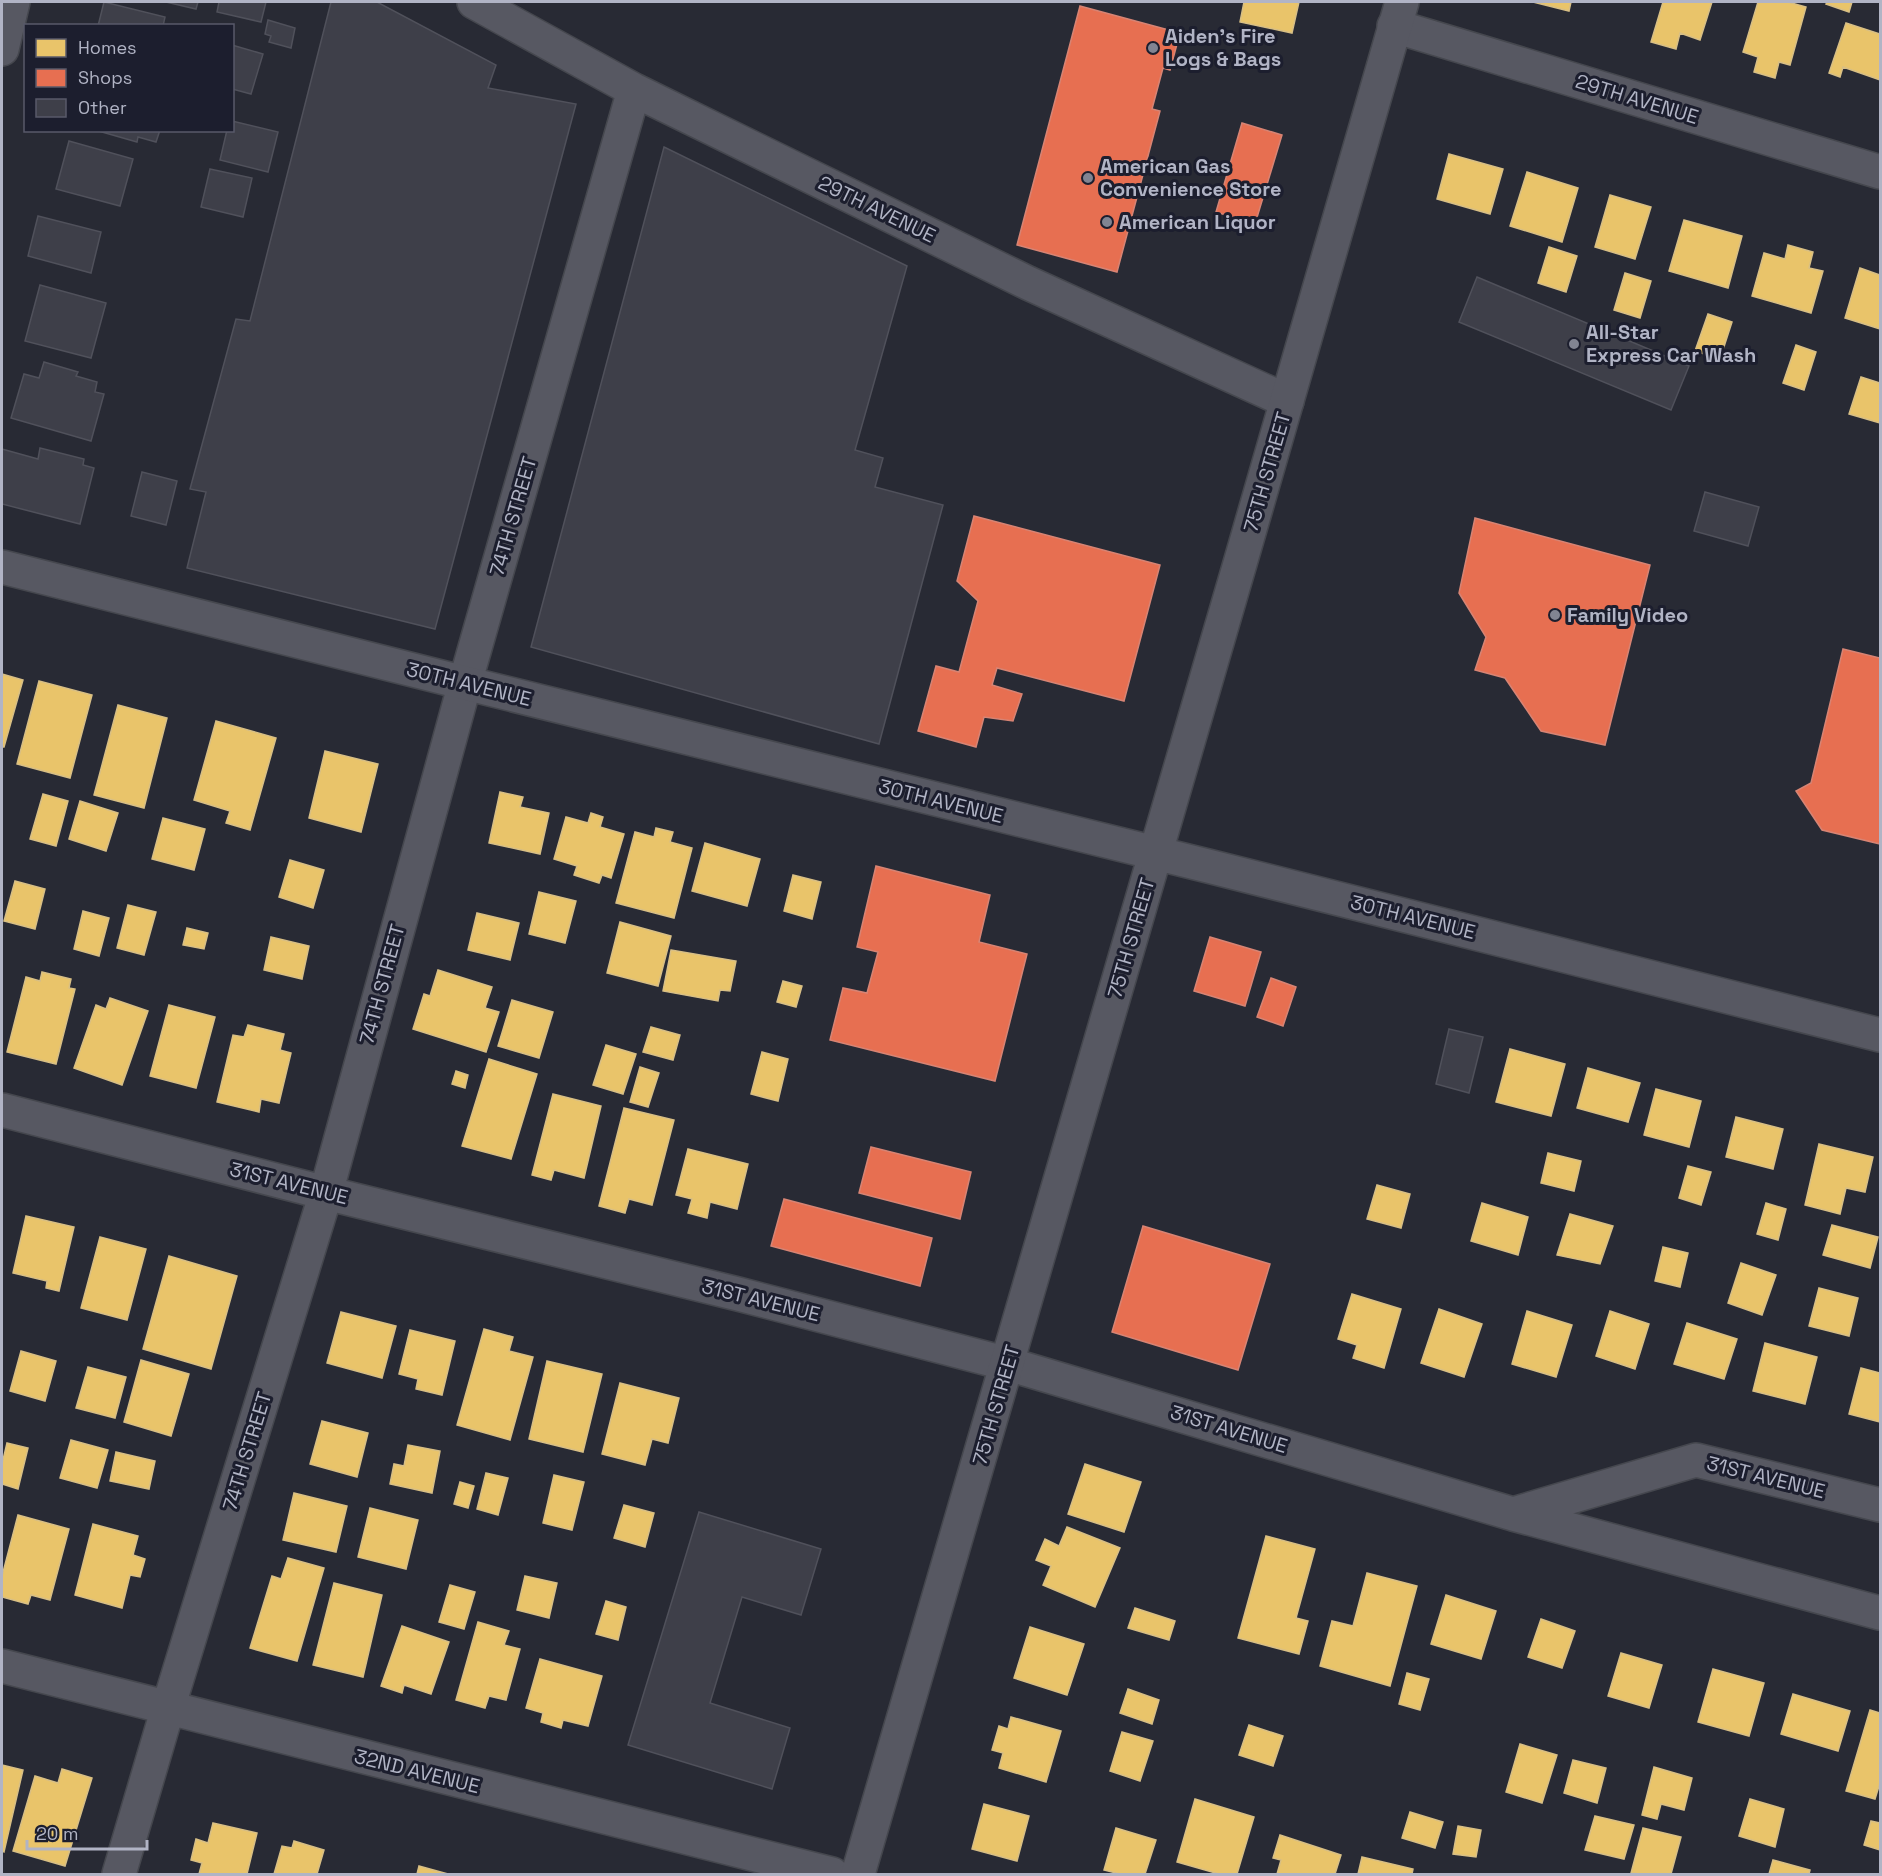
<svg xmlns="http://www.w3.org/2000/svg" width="1882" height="1876" font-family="'Space Grotesk',sans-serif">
	<rect width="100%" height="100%" fill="#282a34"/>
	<!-- homes -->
	<path fill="#e9c46a" stroke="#d8bf85" stroke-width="1.5" d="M 1244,2 L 1299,2 L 1292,33 L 1240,22 Z
		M 1533,2 L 1571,2 L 1569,11 Z
		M 1663,2 L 1712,2 L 1700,40 L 1680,33 L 1676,49 L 1651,42 Z
		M 1758,2 L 1788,2 L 1806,7 L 1790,65 L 1779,62 L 1775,78 L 1754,72 L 1758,57 L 1743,52 Z
		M 1827,2 L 1852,2 L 1849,12 L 1826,4 Z
		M 1846,23 L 1880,34 L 1880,80 L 1843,67 L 1840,77 L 1829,73 Z
		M 1449,154 L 1503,169 L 1490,214 L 1437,199 Z
		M 1527,172 L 1578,188 L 1562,242 L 1510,226 Z
		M 1610,195 L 1651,207 L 1635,259 L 1595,247 Z
		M 1684,220 L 1742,236 L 1728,288 L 1669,271 Z
		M 1788,245 L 1813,252 L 1809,268 L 1823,271 L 1811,313 L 1752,296 L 1764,253 L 1785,259 Z
		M 1549,247 L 1577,256 L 1566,292 L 1538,283 Z
		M 1860,268 L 1880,275 L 1880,329 L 1845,318 Z
		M 1625,273 L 1651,281 L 1640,318 L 1614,310 Z
		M 1708,314 L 1732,322 L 1720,359 L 1695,351 Z
		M 1796,345 L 1816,352 L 1804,390 L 1783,383 Z
		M 1861,377 L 1880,383 L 1880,423 L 1849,414 Z
		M 2,674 L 23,680 L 4,747 L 2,747 Z
		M 39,681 L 92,695 L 70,778 L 17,764 Z
		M 118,705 L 167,718 L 144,808 L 94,795 Z
		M 216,721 L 276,738 L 250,830 L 226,823 L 230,811 L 194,800 Z
		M 325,751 L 378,764 L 361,832 L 309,818 Z
		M 500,792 L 523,797 L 520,807 L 549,813 L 540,854 L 489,843 Z
		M 43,794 L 68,801 L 56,846 L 30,839 Z
		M 80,801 L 118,813 L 106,851 L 69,839 Z
		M 591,813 L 603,817 L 600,827 L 624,834 L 611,878 L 602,875 L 599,883 L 574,875 L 577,866 L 554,859 L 566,817 L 588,823 Z
		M 163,818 L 205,829 L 194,870 L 152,859 Z
		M 656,828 L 673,832 L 670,842 L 692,848 L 674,918 L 616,903 L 635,832 L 654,837 Z
		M 705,843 L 760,859 L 747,906 L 692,891 Z
		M 290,860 L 324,870 L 313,908 L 279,897 Z
		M 793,875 L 821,882 L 812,919 L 784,911 Z
		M 15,881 L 45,889 L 35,929 L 4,921 Z
		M 539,892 L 576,901 L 565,943 L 529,934 Z
		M 128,905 L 156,912 L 144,955 L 117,948 Z
		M 83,911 L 109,918 L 99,956 L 74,949 Z
		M 477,913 L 519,923 L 510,960 L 468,950 Z
		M 620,922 L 671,936 L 658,986 L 607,973 Z
		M 187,928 L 208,933 L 204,949 L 183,945 Z
		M 271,937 L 309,946 L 302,979 L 264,970 Z
		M 671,950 L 736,961 L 730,991 L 720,990 L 718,1001 L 663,991 Z
		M 438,970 L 492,987 L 485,1008 L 499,1012 L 486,1052 L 413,1029 L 424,994 L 430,996 Z
		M 42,972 L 71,979 L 69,988 L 75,989 L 56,1064 L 7,1052 L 26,977 L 40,981 Z
		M 783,981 L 802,986 L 796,1007 L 777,1002 Z
		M 110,998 L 148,1011 L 122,1085 L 74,1068 L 96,1005 L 106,1009 Z
		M 512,1000 L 553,1012 L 539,1058 L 498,1046 Z
		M 169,1005 L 215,1017 L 196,1088 L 150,1076 Z
		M 248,1025 L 284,1034 L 280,1050 L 291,1053 L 279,1103 L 261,1099 L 259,1112 L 217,1102 L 233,1035 L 244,1037 Z
		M 651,1027 L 680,1035 L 673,1060 L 643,1052 Z
		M 606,1045 L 636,1054 L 623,1094 L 593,1085 Z
		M 1510,1049 L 1565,1064 L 1551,1116 L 1496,1102 Z
		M 762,1052 L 788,1059 L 778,1101 L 751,1094 Z
		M 489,1059 L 537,1074 L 511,1159 L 462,1146 Z
		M 640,1067 L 659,1073 L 648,1107 L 630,1102 Z
		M 1588,1068 L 1640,1083 L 1628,1122 L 1577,1108 Z
		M 456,1071 L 468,1075 L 465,1088 L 452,1084 Z
		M 1656,1089 L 1701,1101 L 1689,1147 L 1644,1135 Z
		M 553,1094 L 601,1106 L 584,1178 L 554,1170 L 551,1180 L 532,1175 Z
		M 624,1108 L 674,1120 L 652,1205 L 629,1199 L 625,1213 L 599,1206 Z
		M 1736,1117 L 1783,1129 L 1773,1169 L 1726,1157 Z
		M 1819,1144 L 1873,1157 L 1865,1192 L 1846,1188 L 1840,1214 L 1805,1205 Z
		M 688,1149 L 748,1164 L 737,1209 L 710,1202 L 707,1218 L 688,1213 L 692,1199 L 676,1195 Z
		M 1548,1153 L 1581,1161 L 1574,1191 L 1541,1183 Z
		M 1688,1166 L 1711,1172 L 1701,1205 L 1679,1198 Z
		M 1377,1185 L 1410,1194 L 1401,1228 L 1367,1219 Z
		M 1482,1203 L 1528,1217 L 1518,1255 L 1471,1241 Z
		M 1766,1203 L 1786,1209 L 1778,1240 L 1757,1234 Z
		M 1570,1214 L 1613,1226 L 1600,1264 L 1557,1255 Z
		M 26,1216 L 74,1227 L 59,1291 L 46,1288 L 47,1281 L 13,1273 Z
		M 1832,1225 L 1878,1237 L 1870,1268 L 1823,1255 Z
		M 100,1237 L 146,1249 L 127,1320 L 81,1308 Z
		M 1663,1247 L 1688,1253 L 1680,1287 L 1655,1281 Z
		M 169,1256 L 237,1276 L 211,1369 L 143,1349 Z
		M 1741,1263 L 1776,1275 L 1762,1315 L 1728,1303 Z
		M 1819,1288 L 1858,1298 L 1849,1336 L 1809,1326 Z
		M 1352,1294 L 1401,1309 L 1384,1368 L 1353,1358 L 1357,1345 L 1338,1339 Z
		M 1439,1309 L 1482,1324 L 1464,1377 L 1421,1363 Z
		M 1527,1311 L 1572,1325 L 1556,1377 L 1512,1364 Z
		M 1610,1311 L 1649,1324 L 1635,1369 L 1596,1356 Z
		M 341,1312 L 396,1326 L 382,1378 L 327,1363 Z
		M 1687,1323 L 1737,1339 L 1724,1379 L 1674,1364 Z
		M 484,1329 L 513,1337 L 509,1351 L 533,1357 L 510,1440 L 457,1425 Z
		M 410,1330 L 455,1341 L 442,1395 L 416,1389 L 418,1379 L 399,1374 Z
		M 1765,1343 L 1817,1357 L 1805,1404 L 1753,1391 Z
		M 21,1351 L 56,1361 L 45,1401 L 10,1391 Z
		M 141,1360 L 189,1374 L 171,1436 L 124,1422 Z
		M 547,1361 L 602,1374 L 583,1452 L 529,1439 Z
		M 88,1367 L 126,1377 L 115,1418 L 76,1408 Z
		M 1861,1368 L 1880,1373 L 1880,1422 L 1849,1414 Z
		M 620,1383 L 679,1398 L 668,1443 L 652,1439 L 645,1465 L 602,1454 Z
		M 322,1421 L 368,1433 L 357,1477 L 310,1464 Z
		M 71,1440 L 108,1450 L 97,1488 L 60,1478 Z
		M 7,1443 L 28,1448 L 18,1489 L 2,1484 L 2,1464 Z
		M 408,1445 L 440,1451 L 432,1493 L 390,1484 L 394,1464 L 404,1466 Z
		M 116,1452 L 155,1461 L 149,1489 L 110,1481 Z
		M 1085,1464 L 1141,1482 L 1124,1532 L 1068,1514 Z
		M 486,1473 L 508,1478 L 498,1515 L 477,1509 Z
		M 554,1475 L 584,1482 L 572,1530 L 543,1523 Z
		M 460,1482 L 474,1486 L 468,1508 L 454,1504 Z
		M 294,1493 L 347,1506 L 336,1552 L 283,1540 Z
		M 624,1505 L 654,1513 L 645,1547 L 614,1538 Z
		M 370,1508 L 418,1520 L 406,1569 L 358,1557 Z
		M 18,1515 L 69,1529 L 50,1600 L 31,1595 L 28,1604 L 2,1597 L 2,1576 Z
		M 93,1524 L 138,1536 L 133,1555 L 145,1559 L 140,1577 L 130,1575 L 122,1608 L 75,1595 Z
		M 1067,1527 L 1120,1548 L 1095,1607 L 1043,1585 L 1051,1566 L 1036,1560 L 1045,1539 L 1059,1546 Z
		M 1266,1536 L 1315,1549 L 1296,1618 L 1308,1621 L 1299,1654 L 1238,1638 Z
		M 288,1558 L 324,1568 L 297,1661 L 250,1648 L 272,1576 L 281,1579 Z
		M 1367,1573 L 1417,1586 L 1390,1686 L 1320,1666 L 1332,1621 L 1353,1626 Z
		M 525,1576 L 557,1583 L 549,1618 L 517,1610 Z
		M 334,1583 L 382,1595 L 363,1677 L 313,1665 Z
		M 450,1585 L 475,1592 L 464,1629 L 439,1622 Z
		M 1446,1595 L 1496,1611 L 1481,1659 L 1431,1644 Z
		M 606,1601 L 626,1607 L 618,1640 L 596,1634 Z
		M 1135,1608 L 1175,1621 L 1169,1640 L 1128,1628 Z
		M 1541,1619 L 1575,1631 L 1562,1668 L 1528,1657 Z
		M 478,1622 L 509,1631 L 504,1645 L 520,1649 L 506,1700 L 489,1696 L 485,1708 L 456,1700 Z
		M 402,1626 L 449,1642 L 431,1694 L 404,1685 L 402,1693 L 381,1686 Z
		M 1030,1627 L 1084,1644 L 1067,1695 L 1014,1678 Z
		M 1621,1653 L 1662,1665 L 1649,1708 L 1608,1696 Z
		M 540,1659 L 602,1676 L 588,1726 L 563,1720 L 561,1728 L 541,1722 L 543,1713 L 526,1708 Z
		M 1713,1669 L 1764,1683 L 1749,1736 L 1698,1722 Z
		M 1407,1673 L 1429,1679 L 1420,1710 L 1399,1704 Z
		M 1128,1689 L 1159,1700 L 1152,1724 L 1120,1713 Z
		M 1793,1694 L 1850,1711 L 1838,1751 L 1781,1734 Z
		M 1870,1710 L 1880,1713 L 1880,1783 L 1875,1799 L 1846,1791 Z
		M 1011,1717 L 1061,1731 L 1046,1782 L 999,1768 L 1003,1753 L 992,1750 L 999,1726 L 1008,1729 Z
		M 1249,1725 L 1283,1736 L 1273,1766 L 1239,1755 Z
		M 1122,1732 L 1153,1741 L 1140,1781 L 1110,1771 Z
		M 1520,1744 L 1557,1755 L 1542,1803 L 1506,1792 Z
		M 1573,1760 L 1606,1768 L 1597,1803 L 1564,1793 Z
		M 2,1765 L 23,1770 L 4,1852 L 2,1851 Z
		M 1654,1767 L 1692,1778 L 1684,1810 L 1661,1804 L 1657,1819 L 1642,1815 Z
		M 62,1769 L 92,1778 L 65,1866 L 13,1851 L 35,1776 L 58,1783 Z
		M 1195,1799 L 1254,1817 L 1237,1874 L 1219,1874 L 1177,1862 Z
		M 1750,1799 L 1784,1809 L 1775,1847 L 1739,1836 Z
		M 984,1804 L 1029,1816 L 1017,1861 L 972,1849 Z
		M 1410,1812 L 1443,1822 L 1435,1848 L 1402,1838 Z
		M 1595,1816 L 1634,1825 L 1624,1859 L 1585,1850 Z
		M 1871,1821 L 1880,1823 L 1880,1821 L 1880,1850 L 1864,1845 Z
		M 213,1823 L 257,1833 L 247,1874 L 199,1874 L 202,1863 L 191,1860 L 196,1839 L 208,1843 Z
		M 1458,1826 L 1481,1830 L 1476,1857 L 1453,1854 Z
		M 1116,1828 L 1156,1840 L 1145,1874 L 1120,1874 L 1104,1870 Z
		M 1643,1828 L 1681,1837 L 1671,1874 L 1640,1874 L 1631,1873 Z
		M 1280,1835 L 1341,1855 L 1335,1874 L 1277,1874 L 1281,1860 L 1273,1858 Z
		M 294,1841 L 324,1850 L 317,1874 L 274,1874 L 282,1846 L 292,1848 Z
		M 1362,1857 L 1413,1869 L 1412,1874 L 1358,1874 Z
		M 1773,1860 L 1810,1870 L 1809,1874 L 1769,1874 Z
		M 419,1866 L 448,1874 L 417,1874 Z"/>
	<!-- shops -->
	<path fill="#e76f51" stroke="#d78474" stroke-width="1.5" d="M 1080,6 L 1180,33 L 1170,70 L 1163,68 L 1152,109 L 1160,111 L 1117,272 L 1017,245 Z
		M 1242,123 L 1282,135 L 1255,224 L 1216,212 Z
		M 974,516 L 1160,565 L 1124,701 L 997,668 L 992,685 L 1022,694 L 1013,721 L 984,717 L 976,747 L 918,731 L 936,666 L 959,672 L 978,601 L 957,581 Z
		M 1475,518 L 1650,565 L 1605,745 L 1541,731 L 1505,678 L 1475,670 L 1486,637 L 1459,593 Z
		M 1843,649 L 1880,658 L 1880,844 L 1822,830 L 1796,791 L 1811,783 Z
		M 876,866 L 990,895 L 979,942 L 1027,954 L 995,1081 L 830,1040 L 843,988 L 867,993 L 878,952 L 857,947 Z
		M 1210,937 L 1261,952 L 1245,1006 L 1194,991 Z
		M 1271,978 L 1296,987 L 1283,1026 L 1257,1017 Z
		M 871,1147 L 971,1172 L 960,1219 L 859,1193 Z
		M 784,1199 L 932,1238 L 920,1286 L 771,1246 Z
		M 1143,1226 L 1270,1264 L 1238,1370 L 1112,1332 Z"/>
	<!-- building -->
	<path fill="#3e3f49" stroke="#50515b" stroke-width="1.5" d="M 104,2 L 165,17 L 163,26 L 98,26 Z
		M 166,2 L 198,2 L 196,9 Z
		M 219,2 L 266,2 L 261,22 L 217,12 Z
		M 331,2 L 377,2 L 496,65 L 488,88 L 576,104 L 435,629 L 187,568 L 206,492 L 190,489 L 236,319 L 250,321 Z
		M 268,20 L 295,28 L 291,48 L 269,42 L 271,36 L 265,34 Z
		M 232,45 L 263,54 L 251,94 L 232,89 Z
		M 232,121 L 278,132 L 268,172 L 220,160 L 227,130 L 232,130 Z
		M 95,130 L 160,130 L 156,142 L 138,137 L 137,142 Z
		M 69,141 L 133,159 L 120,206 L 56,189 Z
		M 664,147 L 907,266 L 855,450 L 883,458 L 875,487 L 943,505 L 879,744 L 531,647 Z
		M 210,169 L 252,178 L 243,217 L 201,207 Z
		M 38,216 L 101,232 L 91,273 L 28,256 Z
		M 1477,277 L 1689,366 L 1671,410 L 1459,322 Z
		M 40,285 L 106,303 L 91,358 L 25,341 Z
		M 44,362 L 78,372 L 76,376 L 97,382 L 95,392 L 104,394 L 91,441 L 11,418 L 24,374 L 39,378 Z
		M 40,448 L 84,459 L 83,465 L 94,468 L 80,524 L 2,504 L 2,449 L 38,459 Z
		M 142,472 L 177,481 L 166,525 L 131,516 Z
		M 1705,492 L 1759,507 L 1748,546 L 1694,531 Z
		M 1449,1029 L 1483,1037 L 1469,1093 L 1436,1084 Z
		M 699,1512 L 821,1549 L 801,1615 L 742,1597 L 710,1703 L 790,1728 L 772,1789 L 628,1745 Z"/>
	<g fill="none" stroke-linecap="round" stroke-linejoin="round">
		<defs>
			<path id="minor" d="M 474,2 L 634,90 L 1028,283 L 1287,401
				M 1394,26 L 1880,172
				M 2,49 L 13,2
				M 2,1110 L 326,1193 L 738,1294 L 1008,1364 L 1513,1514 L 1880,1613
				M 1513,1514 L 1696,1460 L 1880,1505
				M 2,1666 L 832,1874
				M 119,1874 L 168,1708 L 326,1193 L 465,683 L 634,90"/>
			<path id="tertiary" d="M 2,567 L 465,683 L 1208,866 L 1880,1035
				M 858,1874 L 1241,560 L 1402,2"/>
		</defs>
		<!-- minor casing -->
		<use href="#minor" stroke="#45474e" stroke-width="36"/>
		<!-- tertiary casing -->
		<use href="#tertiary" stroke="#45474e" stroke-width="36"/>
		<!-- minor -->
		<use href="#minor" stroke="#575862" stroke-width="33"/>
		<!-- tertiary -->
		<use href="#tertiary" stroke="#575862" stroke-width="33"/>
	</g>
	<!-- markers -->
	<g fill="#818492" stroke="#1c1e2e" stroke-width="2">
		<circle cx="1153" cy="48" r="6"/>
		<circle cx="1088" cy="178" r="6"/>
		<circle cx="1107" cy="222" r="6"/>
		<circle cx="1574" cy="344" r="6"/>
		<circle cx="1555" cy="615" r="6"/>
	</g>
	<g text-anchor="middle" stroke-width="6" stroke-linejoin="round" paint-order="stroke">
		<!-- poi labels -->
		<g font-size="20" font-weight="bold" fill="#b1b4c5" stroke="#1c1e2e" text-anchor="start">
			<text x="1165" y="43">Aiden’s Fire<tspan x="1165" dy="23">Logs &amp; Bags</tspan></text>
			<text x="1100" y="173">American Gas<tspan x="1100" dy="23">Convenience Store</tspan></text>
			<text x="1119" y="229">American Liquor</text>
			<text x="1586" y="339">All-Star<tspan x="1586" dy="23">Express Car Wash</tspan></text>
			<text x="1567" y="622">Family Video</text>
		</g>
		<!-- street labels -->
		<g font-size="20" fill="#b1b4c5" stroke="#1c1e2e">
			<text transform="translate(1637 99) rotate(17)" y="7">29TH AVENUE</text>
			<text transform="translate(877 209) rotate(26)" y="7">29TH AVENUE</text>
			<text transform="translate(1267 472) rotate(-74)" y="7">75TH STREET</text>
			<text transform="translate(513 516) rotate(-74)" y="7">74TH STREET</text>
			<text transform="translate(469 684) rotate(14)" y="7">30TH AVENUE</text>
			<text transform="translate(941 801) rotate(14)" y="7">30TH AVENUE</text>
			<text transform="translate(1413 917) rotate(14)" y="7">30TH AVENUE</text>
			<text transform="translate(1131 938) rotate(-74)" y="7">75TH STREET</text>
			<text transform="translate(382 984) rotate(-75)" y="7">74TH STREET</text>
			<text transform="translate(289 1183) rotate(14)" y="7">31ST AVENUE</text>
			<text transform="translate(761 1300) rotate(14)" y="7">31ST AVENUE</text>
			<text transform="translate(996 1405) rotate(-74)" y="7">75TH STREET</text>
			<text transform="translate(1229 1429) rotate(17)" y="7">31ST AVENUE</text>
			<text transform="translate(247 1451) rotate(-73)" y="7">74TH STREET</text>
			<text transform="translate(1766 1477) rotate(14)" y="7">31ST AVENUE</text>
			<text transform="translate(417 1771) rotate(14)" y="7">32ND AVENUE</text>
		</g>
	</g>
	<!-- border -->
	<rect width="1882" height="1876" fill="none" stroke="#b1b4c5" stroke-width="6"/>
	<!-- legend -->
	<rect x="24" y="24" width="210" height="108" fill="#1c1e2e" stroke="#585a6a" stroke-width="1.5"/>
	<rect x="36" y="39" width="30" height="18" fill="#e9c46a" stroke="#585a6a" stroke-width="1.5"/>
	<text x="78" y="54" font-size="18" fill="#b1b4c5">Homes</text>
	<rect x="36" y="69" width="30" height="18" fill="#e76f51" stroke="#585a6a" stroke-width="1.5"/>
	<text x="78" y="84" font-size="18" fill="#b1b4c5">Shops</text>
	<rect x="36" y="99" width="30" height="18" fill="#3e3f49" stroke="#585a6a" stroke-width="1.5"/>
	<text x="78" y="114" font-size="18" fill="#b1b4c5">Other</text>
	<!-- scale -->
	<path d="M27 1840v9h120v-9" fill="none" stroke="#b1b4c5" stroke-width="3"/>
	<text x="36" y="1840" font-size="18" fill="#b1b4c5" stroke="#1c1e2e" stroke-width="4.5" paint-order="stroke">20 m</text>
</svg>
